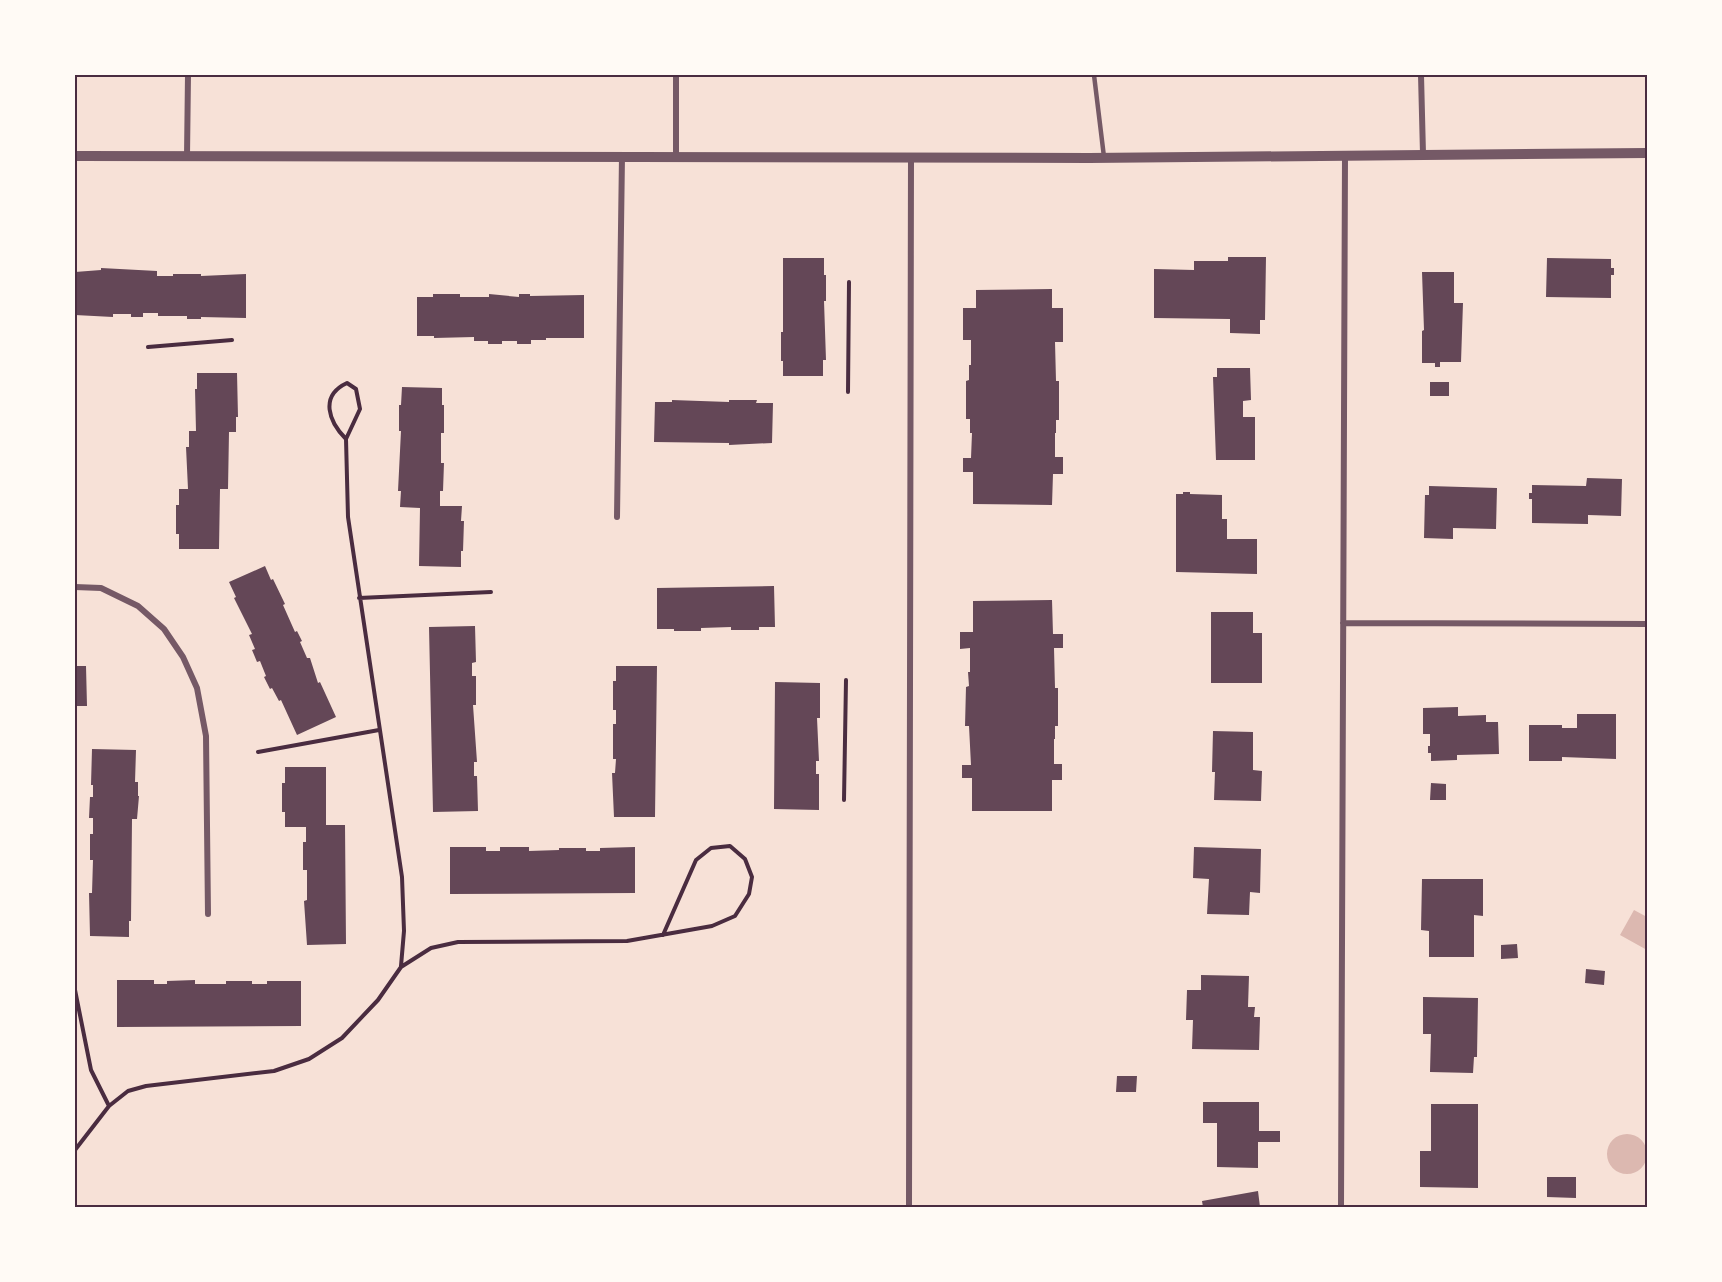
<svg xmlns="http://www.w3.org/2000/svg" width="1722" height="1282" font-family="'PT Sans',sans-serif">
	<rect width="100%" height="100%" fill="#f7e1d7"/>
	<!-- water -->
	<path fill="#dcb8b0" d="M 1634,910 L 1647,917 L 1647,950 L 1620,935 Z
		M1607 1154a20 20 0 1 1 40 0a20 20 0 1 1-40 0Z"/>
	<!-- building -->
	<path fill="#644757" d="M 1228,257 L 1266,257 L 1265,320 L 1260,320 L 1260,334 L 1230,333 L 1230,319 L 1154,318 L 1154,269 L 1194,270 L 1194,261 L 1228,261 Z
		M 783,258 L 824,258 L 824,275 L 826,275 L 826,301 L 824,301 L 826,360 L 823,360 L 823,376 L 783,376 L 783,361 L 781,361 L 781,332 L 783,332 Z
		M 1547,258 L 1611,259 L 1611,268 L 1614,268 L 1614,275 L 1611,275 L 1611,298 L 1546,297 Z
		M 101,268 L 157,271 L 157,276 L 173,276 L 173,274 L 201,274 L 201,276 L 246,274 L 246,318 L 201,317 L 201,319 L 187,319 L 187,316 L 158,316 L 158,313 L 143,313 L 143,317 L 131,317 L 131,314 L 113,314 L 113,317 L 75,315 L 75,272 L 101,270 Z
		M 1422,272 L 1454,272 L 1454,303 L 1463,303 L 1461,362 L 1440,362 L 1440,367 L 1435,367 L 1435,363 L 1422,363 L 1422,331 L 1424,330 Z
		M 1052,289 L 1052,308 L 1063,308 L 1063,342 L 1055,342 L 1056,381 L 1059,381 L 1059,420 L 1056,420 L 1056,433 L 1055,433 L 1055,457 L 1063,457 L 1063,474 L 1053,474 L 1052,505 L 973,504 L 973,472 L 963,472 L 963,458 L 971,458 L 972,433 L 970,433 L 970,419 L 966,419 L 966,381 L 969,380 L 969,365 L 971,365 L 971,340 L 963,340 L 963,308 L 976,308 L 976,290 Z
		M 433,294 L 460,294 L 460,297 L 489,297 L 489,294 L 519,297 L 519,294 L 530,294 L 530,296 L 584,295 L 584,338 L 546,338 L 546,340 L 531,340 L 531,344 L 517,344 L 517,341 L 502,341 L 502,344 L 488,344 L 488,341 L 474,341 L 474,337 L 434,338 L 434,336 L 417,336 L 417,297 L 433,297 Z
		M 1217,368 L 1250,368 L 1251,400 L 1243,401 L 1243,417 L 1255,417 L 1255,460 L 1216,460 L 1213,377 L 1217,377 Z
		M 197,373 L 237,373 L 238,417 L 236,417 L 236,432 L 229,432 L 228,489 L 220,489 L 219,549 L 179,549 L 179,534 L 176,534 L 176,505 L 179,505 L 179,489 L 188,489 L 186,447 L 189,447 L 189,431 L 196,431 L 195,389 L 197,389 Z
		M 1430,382 L 1449,382 L 1449,396 L 1430,396 Z
		M 402,387 L 442,388 L 442,405 L 444,405 L 444,433 L 441,433 L 441,463 L 444,463 L 443,491 L 440,491 L 440,506 L 462,506 L 461,521 L 464,521 L 463,551 L 461,551 L 461,567 L 419,566 L 420,508 L 400,507 L 401,491 L 398,491 L 401,431 L 399,431 L 399,405 L 401,405 Z
		M 672,400 L 729,402 L 729,400 L 757,400 L 756,403 L 773,403 L 772,443 L 729,445 L 729,443 L 654,442 L 655,402 L 672,402 Z
		M 1587,478 L 1622,479 L 1621,516 L 1588,515 L 1588,524 L 1532,523 L 1532,499 L 1529,499 L 1529,493 L 1532,493 L 1532,485 L 1586,486 Z
		M 1429,486 L 1497,488 L 1496,529 L 1453,528 L 1453,539 L 1424,538 L 1425,495 L 1429,495 Z
		M 1183,492 L 1190,492 L 1190,494 L 1222,495 L 1222,519 L 1227,519 L 1227,539 L 1257,539 L 1257,574 L 1176,572 L 1176,494 L 1183,494 Z
		M 265,566 L 271,580 L 273,579 L 285,604 L 283,605 L 295,632 L 297,631 L 302,641 L 300,642 L 307,658 L 310,658 L 318,683 L 320,682 L 336,717 L 297,735 L 281,700 L 279,701 L 272,688 L 270,689 L 264,677 L 266,676 L 260,661 L 257,662 L 252,650 L 255,649 L 249,635 L 252,634 L 234,598 L 236,597 L 229,582 Z
		M 774,586 L 775,627 L 759,627 L 759,630 L 731,630 L 731,627 L 701,628 L 701,631 L 674,631 L 674,629 L 657,629 L 657,588 Z
		M 1052,600 L 1053,634 L 1063,634 L 1063,648 L 1054,648 L 1055,688 L 1058,688 L 1058,726 L 1055,726 L 1055,739 L 1054,739 L 1054,764 L 1062,764 L 1062,780 L 1052,780 L 1052,811 L 972,811 L 972,778 L 962,778 L 962,765 L 971,765 L 969,726 L 965,726 L 966,687 L 969,686 L 968,672 L 970,672 L 970,648 L 960,649 L 960,632 L 973,632 L 973,601 Z
		M 1211,612 L 1253,612 L 1253,633 L 1262,633 L 1262,683 L 1211,683 Z
		M 475,626 L 476,662 L 472,663 L 472,676 L 476,676 L 476,705 L 473,705 L 477,762 L 474,762 L 474,776 L 477,776 L 478,811 L 433,812 L 429,627 Z
		M 75,666 L 86,666 L 87,706 L 75,706 Z
		M 616,666 L 657,666 L 655,817 L 614,817 L 612,773 L 615,773 L 616,759 L 613,759 L 613,724 L 616,724 L 616,710 L 613,710 L 613,681 L 616,681 Z
		M 775,682 L 820,683 L 820,718 L 817,718 L 819,761 L 816,761 L 816,774 L 819,774 L 819,810 L 774,809 Z
		M 1458,707 L 1458,716 L 1486,715 L 1486,722 L 1498,722 L 1499,754 L 1457,755 L 1457,760 L 1431,761 L 1431,753 L 1428,753 L 1428,746 L 1430,746 L 1430,734 L 1423,734 L 1423,708 Z
		M 1577,714 L 1616,714 L 1616,759 L 1562,757 L 1562,761 L 1529,761 L 1529,725 L 1562,725 L 1562,728 L 1577,728 Z
		M 1213,731 L 1253,732 L 1253,770 L 1262,771 L 1261,801 L 1214,800 L 1215,772 L 1212,772 Z
		M 92,749 L 136,750 L 135,782 L 138,782 L 138,796 L 139,796 L 137,819 L 132,819 L 131,921 L 129,921 L 129,937 L 90,936 L 89,893 L 92,893 L 93,860 L 90,860 L 90,834 L 93,834 L 93,818 L 89,818 L 90,797 L 93,797 L 93,785 L 91,785 Z
		M 285,767 L 326,767 L 326,825 L 345,825 L 346,944 L 307,945 L 304,901 L 307,900 L 307,870 L 303,870 L 303,842 L 306,842 L 306,827 L 285,827 L 285,812 L 282,812 L 282,783 L 285,783 Z
		M 1431,783 L 1446,784 L 1446,800 L 1430,800 Z
		M 450,847 L 486,847 L 486,851 L 500,851 L 500,847 L 529,847 L 529,851 L 559,850 L 559,848 L 586,848 L 586,851 L 600,851 L 600,848 L 635,847 L 635,893 L 450,894 Z
		M 1194,847 L 1261,849 L 1260,893 L 1250,892 L 1249,915 L 1207,914 L 1209,879 L 1193,878 Z
		M 1422,879 L 1483,879 L 1483,916 L 1474,915 L 1474,957 L 1429,957 L 1429,931 L 1421,930 Z
		M 1517,944 L 1518,958 L 1501,959 L 1501,945 Z
		M 1586,969 L 1605,971 L 1604,985 L 1585,983 Z
		M 1201,975 L 1249,976 L 1248,1007 L 1255,1007 L 1254,1017 L 1260,1017 L 1259,1050 L 1192,1049 L 1193,1020 L 1186,1020 L 1187,990 L 1201,990 Z
		M 117,980 L 154,980 L 154,984 L 167,984 L 167,981 L 195,980 L 195,984 L 226,984 L 226,981 L 252,981 L 252,984 L 267,984 L 267,981 L 301,981 L 301,1026 L 117,1027 Z
		M 1423,997 L 1478,998 L 1477,1057 L 1474,1057 L 1473,1073 L 1430,1072 L 1431,1034 L 1423,1034 Z
		M 1117,1076 L 1137,1076 L 1136,1092 L 1116,1092 Z
		M 1203,1102 L 1259,1102 L 1259,1131 L 1280,1131 L 1280,1142 L 1258,1142 L 1258,1168 L 1217,1167 L 1217,1123 L 1203,1123 Z
		M 1431,1104 L 1478,1104 L 1478,1188 L 1420,1187 L 1420,1151 L 1431,1151 Z
		M 1547,1177 L 1576,1177 L 1576,1198 L 1547,1197 Z
		M 1258,1191 L 1260,1207 L 1203,1207 L 1202,1201 Z"/>
	<g fill="none" stroke-linecap="round" stroke-linejoin="round">
		<!-- path -->
		<path stroke="#4a2c40" stroke-width="4" d="M 148,347 L 232,340
			M 848,392 L 849,282
			M 346,439 C 329,422 319,396 347,383 L 356,389 L 360,409 L 346,439 L 348,517 L 402,877 L 404,931 L 401,966
			M 359,598 L 491,592
			M 258,752 L 379,730
			M 844,800 L 846,680
			M 75,990 L 91,1070 L 109,1106
			M 75,1150 L 109,1106 L 128,1091 L 146,1086 L 274,1071 L 309,1059 L 342,1038 L 378,1000 L 401,967 L 431,948 L 458,942 L 627,941 L 712,926 L 735,916 L 749,894 L 752,877 L 745,859 L 730,846 L 711,848 L 696,860 L 663,935"/>
		<!-- service -->
		<path stroke="#755966" stroke-width="4.5" d="M 1094,75 L 1104,157"/>
		<!-- minor -->
		<path stroke="#755966" stroke-width="6" d="M 1421,75 L 1423,154
			M 187,156 L 188,75
			M 676,156 L 676,75
			M 617,517 L 622,156
			M 75,587 L 101,588 L 138,606 L 164,629 L 183,657 L 197,688 L 206,736 L 208,914
			M 1343,623 L 1647,624
			M 909,1207 L 911,157
			M 1341,1207 L 1345,155"/>
		<!-- tertiary -->
		<path stroke="#755966" stroke-width="10" d="M 75,156 L 1089,158 L 1647,153"/>
	</g>
	<!-- border -->
	<rect width="1722" height="1282" fill="none" stroke="#fffaf5" stroke-width="153"/>
	<rect x="76" y="76" width="1570" height="1130" fill="none" stroke="#4a2c40" stroke-width="2"/>
</svg>
